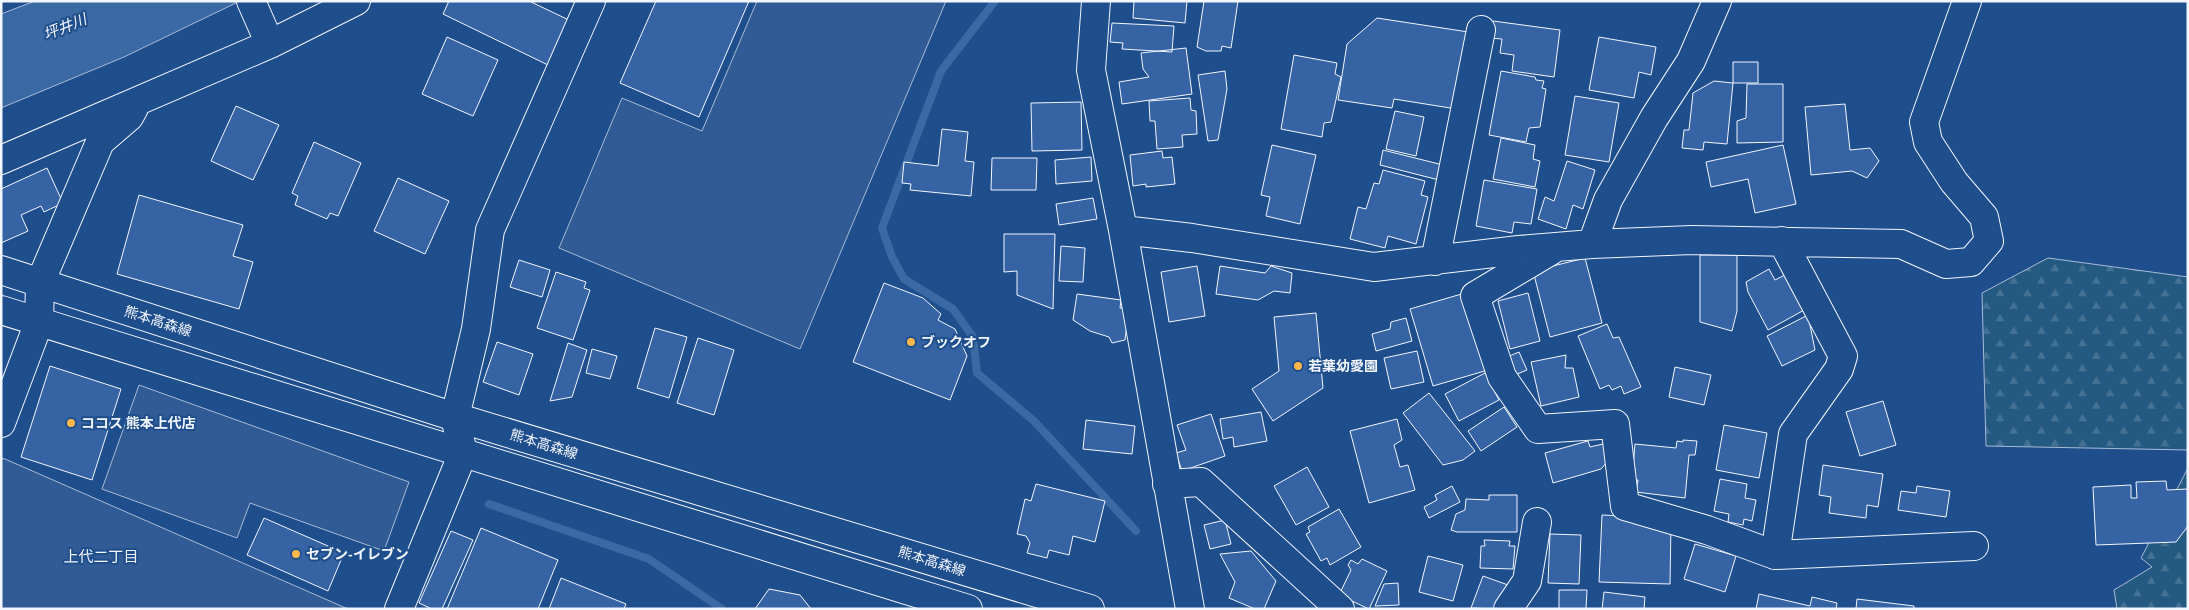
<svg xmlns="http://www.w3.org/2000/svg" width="2189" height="610" font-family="'Source Sans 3','Noto Sans JP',sans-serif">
	<defs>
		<pattern id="forest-firs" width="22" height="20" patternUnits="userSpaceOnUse" patternTransform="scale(1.25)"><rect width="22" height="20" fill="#245a82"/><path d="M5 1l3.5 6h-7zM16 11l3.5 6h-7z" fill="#447295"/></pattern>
	</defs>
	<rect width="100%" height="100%" fill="#1f4e8c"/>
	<!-- forest -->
	<path fill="url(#forest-firs)" stroke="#a8bbd7" d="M 2048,258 L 2188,277 L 2188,450 L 1986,446 L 1982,293 Z
		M 2188,468 L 2188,609 L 2117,609 L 2114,590 L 2152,567 L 2141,558 Z"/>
	<!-- parking -->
	<path fill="#305b95" stroke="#a8bbd7" d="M 757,1 L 946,1 L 800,349 L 559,248 L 622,98 L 702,131 Z
		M 139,385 L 409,482 L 384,551 L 250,503 L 237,538 L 102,489 Z
		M 1,458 L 5,459 L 348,609 L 1,609 Z"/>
	<!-- water -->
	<path fill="#3b69a3" stroke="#a8bbd7" d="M 35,1 L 240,1 L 124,57 L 1,108 L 1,14 Z"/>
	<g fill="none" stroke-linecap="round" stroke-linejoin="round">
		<!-- stream -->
		<path stroke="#3b69a3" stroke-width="8" d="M 995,1 L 941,71 L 882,228 L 892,257 L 904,279 L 953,309 L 973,337 L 977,373 L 1034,421 L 1136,531
			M 489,504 L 649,559 L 722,609"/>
	</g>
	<!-- building -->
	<path fill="#3563a3" stroke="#f2f6ff" d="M 449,1 L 529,1 L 571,21 L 550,66 L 443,14 Z
		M 656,1 L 749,1 L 699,117 L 620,83 Z
		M 1134,1 L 1187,1 L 1185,23 L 1133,18 Z
		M 1204,1 L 1238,1 L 1231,48 L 1222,46 L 1221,51 L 1206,51 L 1197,47 Z
		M 1377,18 L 1475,33 L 1463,110 L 1394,99 L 1392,108 L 1338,100 L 1347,44 Z
		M 1493,21 L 1560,30 L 1554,77 L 1512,71 L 1514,55 L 1500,53 L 1502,39 L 1490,38 Z
		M 1112,23 L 1174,26 L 1172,52 L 1122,49 L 1123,43 L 1110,42 Z
		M 447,37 L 498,60 L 473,116 L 422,94 Z
		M 1599,37 L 1656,47 L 1651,75 L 1639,72 L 1634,98 L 1589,90 Z
		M 1186,48 L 1192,94 L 1122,104 L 1119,82 L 1149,77 L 1143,69 L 1141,53 Z
		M 1294,55 L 1337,63 L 1335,74 L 1341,77 L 1331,122 L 1324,123 L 1322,137 L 1281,129 Z
		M 1733,62 L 1758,62 L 1758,83 L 1733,83 Z
		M 1225,71 L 1227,89 L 1218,140 L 1208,141 L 1198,75 Z
		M 1501,71 L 1535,77 L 1536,80 L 1544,81 L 1542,88 L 1546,89 L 1540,127 L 1529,128 L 1526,142 L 1489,135 Z
		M 1714,81 L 1733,83 L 1727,144 L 1704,142 L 1703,150 L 1682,148 L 1684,130 L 1689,130 L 1693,93 Z
		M 1747,84 L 1783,84 L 1783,142 L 1737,143 L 1737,121 L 1746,118 Z
		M 1575,96 L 1619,103 L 1609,162 L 1565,155 Z
		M 1190,98 L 1191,110 L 1196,111 L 1197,134 L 1182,135 L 1183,147 L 1157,149 L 1155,121 L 1150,121 L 1149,101 Z
		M 1081,102 L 1082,150 L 1032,151 L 1031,103 Z
		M 1845,104 L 1850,150 L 1870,148 L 1879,161 L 1867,178 L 1852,171 L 1811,175 L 1805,107 Z
		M 236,106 L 279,125 L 253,180 L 211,161 Z
		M 1395,111 L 1424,117 L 1416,156 L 1386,149 Z
		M 942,129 L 968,132 L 965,161 L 974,162 L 971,196 L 910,190 L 911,184 L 902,183 L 904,162 L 938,166 Z
		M 1501,138 L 1535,145 L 1533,159 L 1540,161 L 1535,187 L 1493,179 Z
		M 314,142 L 361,163 L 338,216 L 330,213 L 327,219 L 295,205 L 298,196 L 292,193 Z
		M 1272,145 L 1316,155 L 1300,224 L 1266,216 L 1270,197 L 1261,195 Z
		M 1783,145 L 1796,204 L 1755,213 L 1748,179 L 1711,187 L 1706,162 Z
		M 1383,150 L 1443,165 L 1439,180 L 1380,165 Z
		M 1162,151 L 1163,158 L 1172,157 L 1175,184 L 1146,187 L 1146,184 L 1133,186 L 1130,155 Z
		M 1091,157 L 1092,181 L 1056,184 L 1055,160 Z
		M 992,158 L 1037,158 L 1036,190 L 991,190 Z
		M 1567,161 L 1595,170 L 1583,209 L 1573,205 L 1566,229 L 1538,219 L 1545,197 L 1554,201 Z
		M 47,168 L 63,203 L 44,212 L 41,206 L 21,215 L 28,231 L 1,243 L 1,189 Z
		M 1383,170 L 1425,181 L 1421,195 L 1428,197 L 1416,244 L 1388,236 L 1385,248 L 1350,239 L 1358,207 L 1366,209 L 1374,183 L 1379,184 Z
		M 398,178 L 449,201 L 425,254 L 374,231 Z
		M 1484,180 L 1537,189 L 1531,224 L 1514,222 L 1512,233 L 1476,226 Z
		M 139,195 L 243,225 L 233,256 L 253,262 L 239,309 L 117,274 Z
		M 1093,198 L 1097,219 L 1059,225 L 1056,204 Z
		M 1004,234 L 1055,234 L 1053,309 L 1017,295 L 1017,271 L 1004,272 Z
		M 1061,246 L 1085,248 L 1083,282 L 1059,281 Z
		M 1700,255 L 1737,255 L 1737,311 L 1732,331 L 1700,322 Z
		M 1585,258 L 1602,323 L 1550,337 L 1533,271 Z
		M 519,260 L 550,270 L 542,297 L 510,287 Z
		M 1197,266 L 1205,316 L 1169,322 L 1161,272 Z
		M 1220,266 L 1265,273 L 1271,266 L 1292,273 L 1290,293 L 1274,291 L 1258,300 L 1216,294 Z
		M 1769,269 L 1775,280 L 1787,274 L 1806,309 L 1768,330 L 1748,292 L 1746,282 Z
		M 556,272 L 586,282 L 584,288 L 590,290 L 573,340 L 537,328 Z
		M 884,283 L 923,298 L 941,314 L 938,320 L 955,329 L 967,356 L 950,400 L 853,362 Z
		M 1465,293 L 1488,370 L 1433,386 L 1410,309 Z
		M 1528,293 L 1540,341 L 1510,349 L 1498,301 Z
		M 1077,294 L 1121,300 L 1120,308 L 1129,309 L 1125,340 L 1112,343 L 1109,337 L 1090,331 L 1073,320 Z
		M 1316,313 L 1323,388 L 1273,421 L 1252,389 L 1279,371 L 1274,317 Z
		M 1808,315 L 1815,350 L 1782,366 L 1767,336 Z
		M 1406,318 L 1412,341 L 1376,351 L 1372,334 L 1390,329 L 1391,322 Z
		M 1607,324 L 1613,338 L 1619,337 L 1641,387 L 1624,394 L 1621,386 L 1612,390 L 1609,385 L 1600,389 L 1578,336 Z
		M 655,328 L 687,337 L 669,398 L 637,388 Z
		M 698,338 L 734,350 L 714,415 L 677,403 Z
		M 497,342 L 533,354 L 519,395 L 483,382 Z
		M 568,343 L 587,350 L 572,397 L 550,401 Z
		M 592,349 L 617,356 L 610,379 L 586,373 Z
		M 1417,351 L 1424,382 L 1391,389 L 1384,358 Z
		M 1519,352 L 1527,370 L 1510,377 L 1502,359 Z
		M 1566,355 L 1565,368 L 1573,368 L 1579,397 L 1541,406 L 1531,362 Z
		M 50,366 L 121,389 L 92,480 L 21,457 Z
		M 1675,367 L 1711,375 L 1704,405 L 1669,397 Z
		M 1485,373 L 1499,400 L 1459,421 L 1445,394 Z
		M 1429,393 L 1475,451 L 1463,460 L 1443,465 L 1403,413 Z
		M 1883,401 L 1896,445 L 1860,456 L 1846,412 Z
		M 1504,407 L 1517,427 L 1481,451 L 1468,431 Z
		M 1261,412 L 1267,441 L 1234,447 L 1233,437 L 1223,439 L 1220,419 Z
		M 1211,414 L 1225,456 L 1182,471 L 1176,453 L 1186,450 L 1177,425 Z
		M 1397,419 L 1402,440 L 1394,445 L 1400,467 L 1408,465 L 1415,490 L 1369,503 L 1350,431 Z
		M 1086,420 L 1135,426 L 1132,454 L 1083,449 Z
		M 1724,425 L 1767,433 L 1759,478 L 1716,470 Z
		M 1683,440 L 1697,441 L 1695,455 L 1689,455 L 1685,498 L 1636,492 L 1638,480 L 1634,480 L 1635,468 L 1633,468 L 1635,444 L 1676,448 L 1677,441 L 1683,442 Z
		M 1588,441 L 1590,447 L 1603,444 L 1608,461 L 1601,469 L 1553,483 L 1545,453 Z
		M 1823,465 L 1883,474 L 1878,507 L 1867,505 L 1866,518 L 1829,513 L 1831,497 L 1819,495 Z
		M 1307,467 L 1329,507 L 1296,525 L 1274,486 Z
		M 1720,479 L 1747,484 L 1745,498 L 1756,500 L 1752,521 L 1744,519 L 1743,525 L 1728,522 L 1729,514 L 1714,511 Z
		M 2166,481 L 2167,490 L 2188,489 L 2188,526 L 2176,542 L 2096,545 L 2093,487 L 2131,485 L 2131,498 L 2137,498 L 2136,482 Z
		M 1036,484 L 1105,501 L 1095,542 L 1073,536 L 1069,555 L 1049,550 L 1047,558 L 1027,553 L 1030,543 L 1026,536 L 1017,534 L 1025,499 L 1031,501 Z
		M 1452,486 L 1460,502 L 1429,518 L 1424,507 L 1437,500 L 1435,495 Z
		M 1917,486 L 1950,491 L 1946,517 L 1898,510 L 1901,491 L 1916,493 Z
		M 1489,495 L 1517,495 L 1517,532 L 1457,532 L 1451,530 L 1456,514 L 1465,510 L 1466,499 L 1489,500 Z
		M 1339,509 L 1361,547 L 1330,565 L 1327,558 L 1321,561 L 1306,534 L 1310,532 L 1308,527 Z
		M 1602,515 L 1648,517 L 1671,522 L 1670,584 L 1599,582 Z
		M 264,518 L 344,553 L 328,591 L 247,555 Z
		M 1225,520 L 1231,544 L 1210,549 L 1204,525 Z
		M 481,528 L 558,560 L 538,609 L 447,609 Z
		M 451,531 L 473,540 L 442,609 L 432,609 L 419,603 Z
		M 1550,534 L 1581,535 L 1579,584 L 1548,583 Z
		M 1484,540 L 1510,541 L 1509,546 L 1515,546 L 1513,569 L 1480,568 L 1481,546 L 1485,546 Z
		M 1695,544 L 1736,556 L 1725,592 L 1684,579 Z
		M 1251,551 L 1276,581 L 1264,609 L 1255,609 L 1229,598 L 1235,582 L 1220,554 Z
		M 1428,556 L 1463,565 L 1453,601 L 1419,592 Z
		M 1362,559 L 1387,571 L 1369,609 L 1339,595 L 1351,570 L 1348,565 L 1351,560 L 1358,564 Z
		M 1483,576 L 1508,585 L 1499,609 L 1471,608 Z
		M 561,578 L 626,604 L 624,609 L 549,609 Z
		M 1398,583 L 1399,605 L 1375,606 L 1384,584 Z
		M 769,589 L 800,595 L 811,609 L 755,609 Z
		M 1559,590 L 1587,590 L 1586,609 L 1559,609 Z
		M 1604,592 L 1645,597 L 1644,609 L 1602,609 Z
		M 1759,594 L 1810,606 L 1812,597 L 1837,603 L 1836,609 L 1756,609 Z
		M 1857,599 L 1914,606 L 1914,609 L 1856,609 Z"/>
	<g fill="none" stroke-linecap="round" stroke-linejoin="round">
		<defs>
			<path id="minor" d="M 251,1 L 270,44
				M 1096,1 L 1091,70 L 1123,230 L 1190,609
				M 1,160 L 270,44 L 356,1
				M 1123,230 L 1192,238 L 1374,267 L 1519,250 L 1592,244 L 1608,200 L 1654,118 L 1691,61 L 1717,1
				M 1782,241 L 1843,356 L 1839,369 L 1793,434 L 1775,555 L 1974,546
				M 1592,244 L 1692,240 L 1901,244 L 1946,264 L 1971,262 L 1989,241 L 1984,217 L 1954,182 L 1928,142 L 1924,122 L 1967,1
				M 1552,250 L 1475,296 L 1502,377 L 1538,429 L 1615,424 L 1625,506 L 1707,530 L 1775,555
				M 1435,261 L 1481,30
				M 1,423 L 39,322 L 40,283 L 100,142 L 129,117 L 134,108
				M 1167,484 L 1201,482 L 1340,609
				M 399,609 L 463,453 L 455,417 L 476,329 L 490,230 L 591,1
				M 1508,609 L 1527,581 L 1537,522"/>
			<path id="major" d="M 1,270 L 455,417 L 1090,609
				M 1,310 L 968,609"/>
		</defs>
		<!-- minor casing -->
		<use href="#minor" stroke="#f2f6ff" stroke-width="30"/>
		<!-- major casing -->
		<use href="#major" stroke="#f2f6ff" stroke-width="30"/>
		<!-- minor -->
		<use href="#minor" stroke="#1f4e8c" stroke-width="28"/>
		<!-- major -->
		<use href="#major" stroke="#1f4e8c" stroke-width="28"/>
	</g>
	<!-- markers -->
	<g fill="#ffb74d" stroke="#1f4e8c" stroke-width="2">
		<circle cx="911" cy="342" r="5"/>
		<circle cx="1298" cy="366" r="5"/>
		<circle cx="71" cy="423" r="5"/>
		<circle cx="296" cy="554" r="5"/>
	</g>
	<g text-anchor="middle" stroke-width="4" stroke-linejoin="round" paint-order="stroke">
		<!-- street labels -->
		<g font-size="14" fill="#f2f6ff" stroke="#1f4e8c">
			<text transform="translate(158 321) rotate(18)" y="5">熊本高森線</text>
			<text transform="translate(544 444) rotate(17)" y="5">熊本高森線</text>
			<text transform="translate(932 561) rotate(17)" y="5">熊本高森線</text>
		</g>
		<!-- poi labels -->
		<g font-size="14" font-weight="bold" fill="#f2f6ff" stroke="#1f4e8c" text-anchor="start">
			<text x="921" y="347">ブックオフ</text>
			<text x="1308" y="371">若葉幼愛園</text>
			<text x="81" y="428">ココス 熊本上代店</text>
			<text x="306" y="559">セブン-イレブン</text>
		</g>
		<!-- water labels -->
		<g font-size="15" font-style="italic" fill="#f2f6ff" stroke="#1f4e8c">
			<text transform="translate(65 27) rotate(-22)" y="5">坪井川</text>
		</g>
		<!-- neighbourhood labels -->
		<g font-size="15" fill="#f2f6ff" stroke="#1f4e8c">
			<text x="101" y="562">上代二丁目</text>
		</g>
	</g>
	<!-- border -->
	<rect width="2189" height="610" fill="none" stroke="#f2f6ff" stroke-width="5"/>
</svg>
